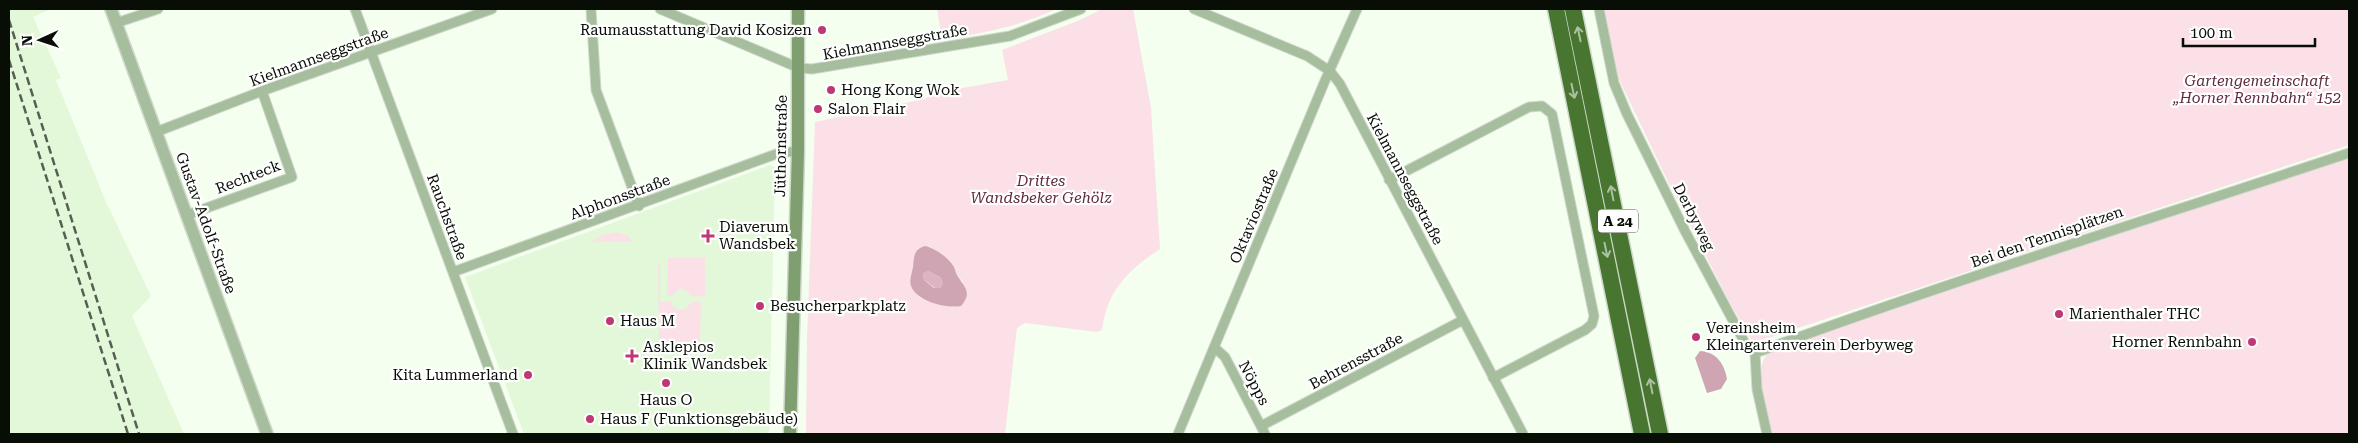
<svg xmlns="http://www.w3.org/2000/svg" width="2358" height="443" font-family="'Roboto Serif',serif">
	<rect width="100%" height="100%" fill="#f4ffef"/>
	<!-- built -->
	<path fill="#e2f8d8" d="M 9,9 L 51,9 L 33,17 L 61,78 L 56,80 L 106,202 L 151,296 L 132,316 L 184,434 L 9,434 Z
		M 770,165 L 775,167 L 769,434 L 524,434 L 465,277 Z"/>
	<!-- green -->
	<path fill="#fbe0e8" fill-rule="evenodd" d="M 937,9 L 1056,9 C 1019,27 981,33 942,40 Z
		M 1102,9 L 1133,9 L 1151,108 L 1160,249 C 1128,270 1107,291 1102,330 L 1097,332 L 1025,323 L 1017,328 L 1005,434 L 806,434 L 807,338 L 815,122 L 924,99 L 939,92 L 1008,80 L 1002,50 L 1080,20 ZM 953,264 L 957,275 L 963,282 L 955,307 C 932,301 906,303 912,271 Z
		M 1602,9 L 2349,9 L 2349,145 L 1762,340 L 1752,341 L 1730,303 L 1672,190 L 1616,73 Z
		M 2349,155 L 2349,434 L 1773,434 C 1768,414 1749,361 1773,349 Z
		M 616,232 L 629,236 L 632,242 L 592,242 L 602,235 Z
		M 668,258 L 705,258 L 705,297 L 691,296 L 687,291 L 680,289 L 671,296 L 667,296 Z
		M 658,264 L 660,264 L 660,302 L 671,301 C 673,309 680,312 687,308 L 691,302 L 701,302 L 700,345 L 659,342 Z"/>
	<!-- forest -->
	<path fill="#dfb4c2" d="M 928,271 L 940,277 L 943,283 L 940,288 L 935,288 L 924,280 L 923,274 Z"/>
	<!-- water -->
	<path fill="#d0a5b3" fill-rule="evenodd" d="M 925,246 C 934,248 946,256 952,264 C 955,267 955,271 957,275 C 964,287 973,292 961,306 C 947,309 916,301 911,286 C 909,280 912,273 913,267 C 914,256 914,249 925,246 ZM 928,271 L 940,277 L 943,283 L 940,288 L 934,288 L 924,280 L 923,274 Z
		M 1700,351 C 1716,351 1725,365 1727,379 L 1721,389 L 1707,393 L 1695,358 Z"/>
	<g fill="none" stroke-linecap="round" stroke-linejoin="round">
		<defs>
			<path id="minor" d="M 355,9 L 513,434
				M 591,9 L 596,90 L 639,206
				M 660,9 L 799,68 L 812,69 L 1010,36 L 1081,9
				M 1194,9 L 1307,56 L 1330,71 L 1340,84 L 1523,434
				M 1599,9 L 1614,83 L 1627,114 L 1685,231 L 1745,343 L 1755,353 L 1757,389 L 1767,434
				M 116,23 L 158,9
				M 156,132 L 262,91 L 492,9
				M 1389,180 L 1529,107 L 1542,106 L 1552,114 L 1594,316 L 1592,324 L 1585,330 L 1493,378
				M 187,215 L 292,177 L 262,91
				M 453,272 L 779,153 L 798,151
				M 1214,347 L 1225,357 L 1265,434
				M 1755,353 C 1951,281 2151,219 2349,153
				M 1261,426 L 1463,320
				M 1178,434 L 1324,83 L 1357,9"/>
			<path id="tertiary" d="M 111,9 L 267,434"/>
			<path id="secondary" d="M 790,434 L 798,151 L 798,9"/>
			<path id="motorway" d="M 1556,9 L 1642,434
				M 1573,9 L 1660,434"/>
		</defs>
		<!-- minor casing -->
		<use href="#minor" stroke="#ced8ca" stroke-width="11"/>
		<!-- tertiary casing -->
		<use href="#tertiary" stroke="#ced8ca" stroke-width="14"/>
		<!-- secondary casing -->
		<use href="#secondary" stroke="#ced8ca" stroke-width="15"/>
		<!-- motorway casing -->
		<use href="#motorway" stroke="#ced8ca" stroke-width="19"/>
		<!-- minor -->
		<use href="#minor" stroke="#a7be9e" stroke-width="9"/>
		<!-- tertiary -->
		<use href="#tertiary" stroke="#a7be9e" stroke-width="11"/>
		<!-- secondary -->
		<use href="#secondary" stroke="#7f9f70" stroke-width="12"/>
		<!-- motorway -->
		<use href="#motorway" stroke="#487630" stroke-width="16"/>
		<!-- rail -->
		<path stroke="#575f54" stroke-width="2.5" stroke-dasharray="8 4" stroke-linecap="butt" d="M 9,20 L 139,434
			M 9,60 L 128,434"/>
	</g>
	<!-- one-way arrows -->
	<defs><path id="oneway-shaft" d="M-6 0H5M1.5-3L5.5 0L1.5 3" fill="none" stroke-width="1.6" stroke-linecap="round" stroke-linejoin="round" transform="scale(1.25)"/></defs>
	<g stroke="#adc1a2">
		<use href="#oneway-shaft" transform="translate(1579 34) rotate(-102)"/>
		<use href="#oneway-shaft" transform="translate(1573 91) rotate(78)"/>
		<use href="#oneway-shaft" transform="translate(1612 193) rotate(-101)"/>
		<use href="#oneway-shaft" transform="translate(1606 250) rotate(78)"/>
		<use href="#oneway-shaft" transform="translate(1651 386) rotate(-101)"/>
	</g>
	<!-- markers -->
	<g fill="#bf3775" stroke="#fff" stroke-width="2">
		<circle cx="822" cy="30" r="5"/>
		<circle cx="831" cy="90" r="5"/>
		<circle cx="818" cy="109" r="5"/>
		<path d="M705.5 228.5h5v5h5v5h-5v5h-5v-5h-5v-5h5z"/>
		<circle cx="760" cy="306" r="5"/>
		<circle cx="2059" cy="314" r="5"/>
		<circle cx="610" cy="321" r="5"/>
		<circle cx="1696" cy="337" r="5"/>
		<circle cx="2252" cy="342" r="5"/>
		<path d="M629.5 348.5h5v5h5v5h-5v5h-5v-5h-5v-5h5z"/>
		<circle cx="528" cy="375" r="5"/>
		<circle cx="666" cy="383" r="5"/>
		<circle cx="590" cy="419" r="5"/>
	</g>
	<g text-anchor="middle" stroke-width="4.5" stroke-linejoin="round" paint-order="stroke">
		<!-- shield labels -->
		<rect fill="#fff" stroke="#525651" stroke-width="1" x="1598" y="209.5" width="40" height="23" rx="4"/>
		<g font-size="14" font-weight="bold" fill="#080e06">
			<text x="1618" y="226">A 24</text>
		</g>
		<!-- poi labels -->
		<g font-size="15" fill="#080e06" stroke="#fff" text-anchor="start">
			<text x="812" y="35" text-anchor="end">Raumausstattung David Kosizen</text>
			<text x="841" y="95">Hong Kong Wok</text>
			<text x="828" y="114">Salon Flair</text>
			<text x="719" y="232">Diaverum<tspan x="719" dy="17">Wandsbek</tspan></text>
			<text x="770" y="311">Besucherparkplatz</text>
			<text x="2069" y="319">Marienthaler THC</text>
			<text x="620" y="326">Haus M</text>
			<text x="1706" y="333">Vereinsheim<tspan x="1706" dy="17">Kleingartenverein Derbyweg</tspan></text>
			<text x="2242" y="347" text-anchor="end">Horner Rennbahn</text>
			<text x="643" y="352">Asklepios<tspan x="643" dy="17">Klinik Wandsbek</tspan></text>
			<text x="518" y="380" text-anchor="end">Kita Lummerland</text>
			<text x="666" y="405" text-anchor="middle">Haus O</text>
			<text x="600" y="424">Haus F (Funktionsgebäude)</text>
		</g>
		<!-- street labels -->
		<g font-size="15" fill="#080e06" stroke="#fff">
			<text transform="translate(895 42) rotate(-10)" y="5">Kielmannseggstraße</text>
			<text transform="translate(319 57) rotate(-20)" y="5">Kielmannseggstraße</text>
			<text transform="translate(781 146) rotate(-89)" y="5">Jüthornstraße</text>
			<text transform="translate(248 177) rotate(-21)" y="5">Rechteck</text>
			<text transform="translate(1405 179) rotate(62)" y="5">Kielmannseggstraße</text>
			<text transform="translate(620 197) rotate(-20)" y="5">Alphonsstraße</text>
			<text transform="translate(1254 216) rotate(-67)" y="5">Oktaviostraße</text>
			<text transform="translate(447 217) rotate(70)" y="5">Rauchstraße</text>
			<text transform="translate(1694 217) rotate(63)" y="5">Derbyweg</text>
			<text transform="translate(206 223) rotate(70)" y="5">Gustav-Adolf-Straße</text>
			<text transform="translate(2047 237) rotate(-19)" y="5">Bei den Tennisplätzen</text>
			<text transform="translate(1356 361) rotate(-28)" y="5">Behrensstraße</text>
			<text transform="translate(1254 383) rotate(62)" y="5">Nöpps</text>
		</g>
		<!-- park labels -->
		<g font-size="15" font-style="italic" fill="#5f293f" stroke="#fff">
			<text x="2257" y="86">Gartengemeinschaft<tspan x="2257" dy="17">„Horner Rennbahn“ 152</tspan></text>
			<text x="1041" y="186">Drittes<tspan x="1041" dy="17">Wandsbeker Gehölz</tspan></text>
		</g>
	</g>
	<!-- border -->
	<rect width="2358" height="443" fill="none" stroke="#080e06" stroke-width="20"/>
	<!-- north arrow -->
	<g transform="translate(40 40) rotate(267)" stroke="#ffffff" stroke-width="4" paint-order="stroke">
	<path d="M0-4L9 19L0 12L-9 19Z" fill="#080e06"/>
	<text y="-8" font-size="14" font-weight="bold" text-anchor="middle" fill="#080e06">N</text>
	</g>
	<!-- scale -->
	<path d="M2183 38v8h132v-8" fill="none" stroke="#080e06" stroke-width="2.5"/>
	<text x="2190" y="38" font-size="15" fill="#080e06" stroke="#ffffff" stroke-width="4" paint-order="stroke">100 m</text>
</svg>
